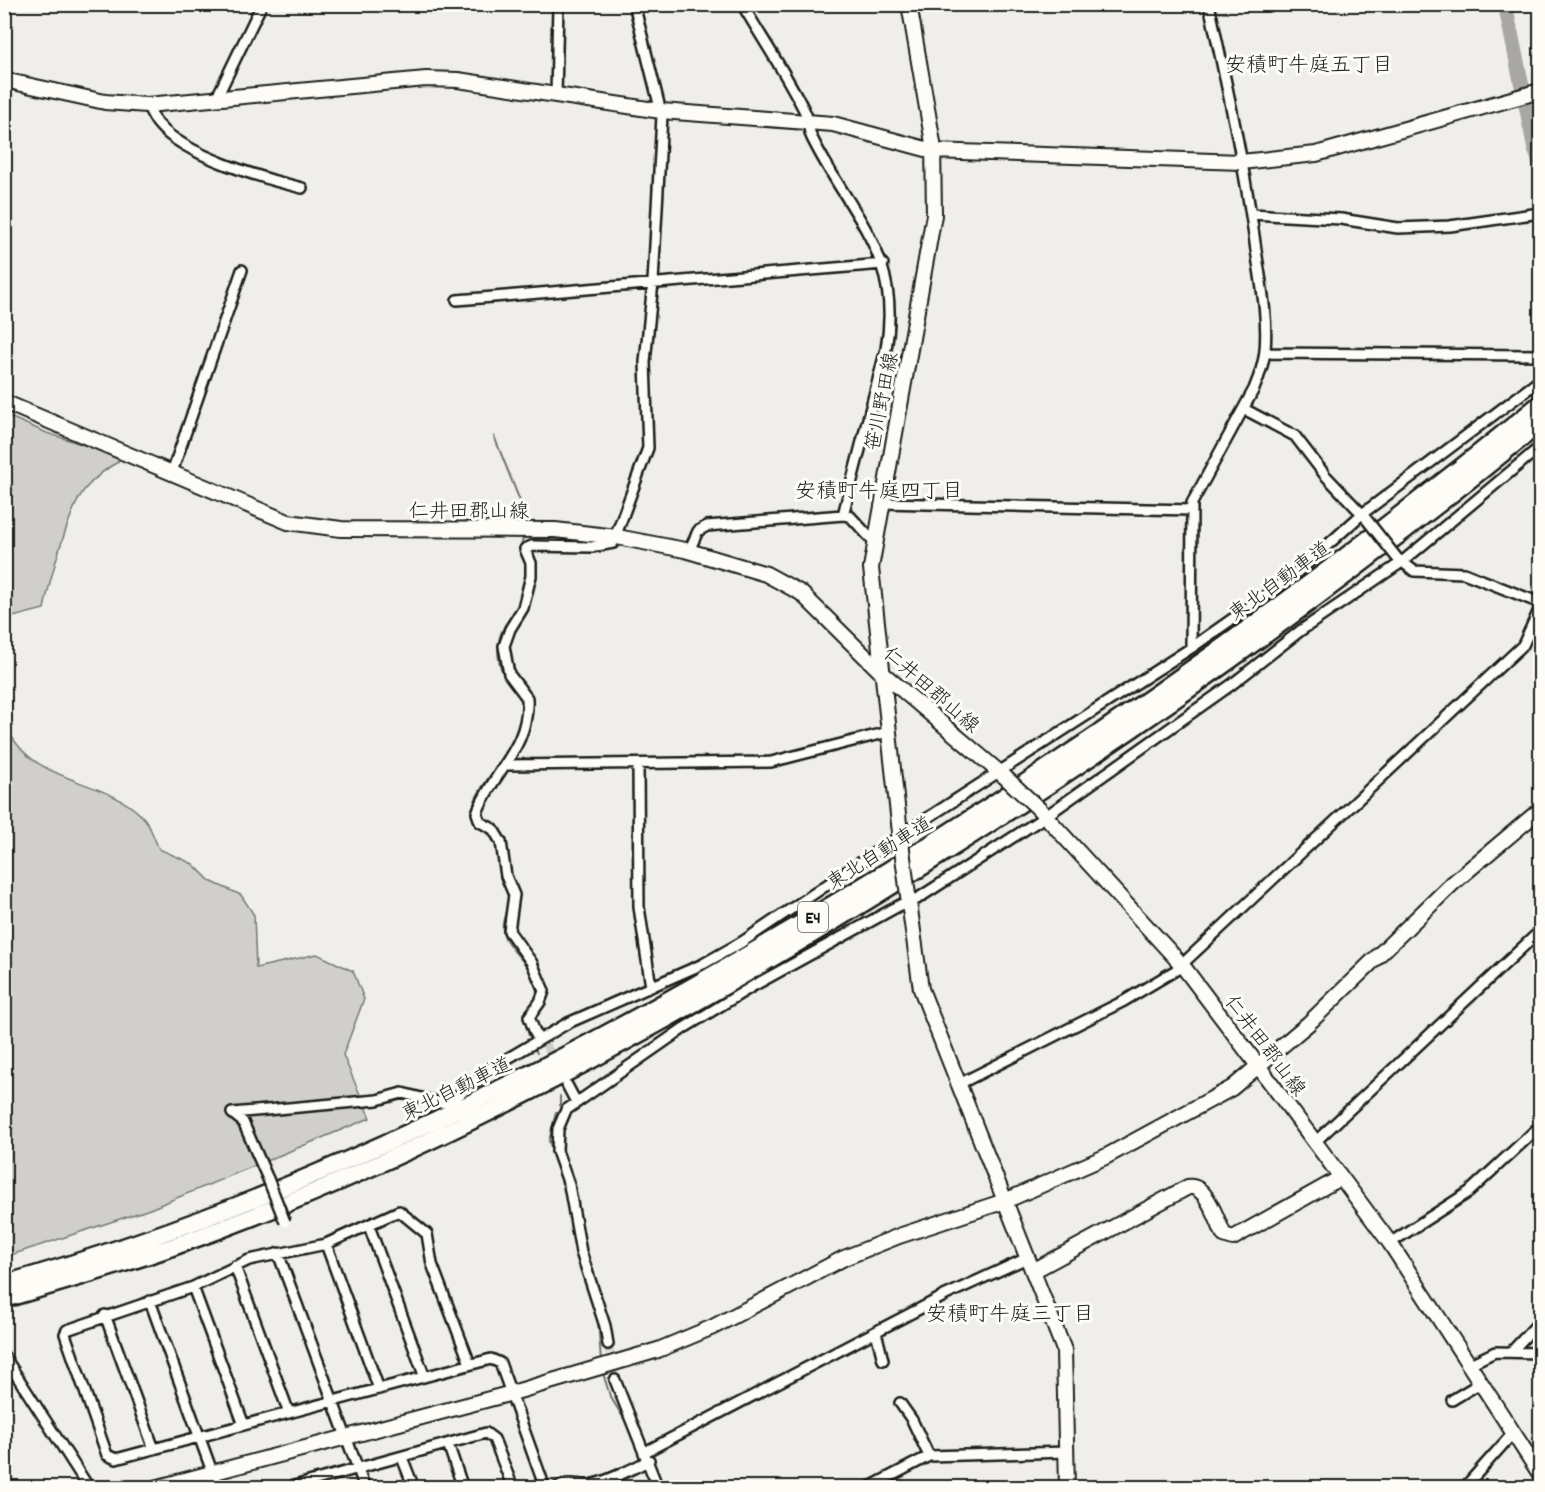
<svg xmlns="http://www.w3.org/2000/svg" width="1545" height="1492" font-family="Dekko,'Klee One',sans-serif">
	<rect width="100%" height="100%" fill="#f0eeea"/>
	<filter id="ink" filterUnits="userSpaceOnUse"><feTurbulence type="fractalNoise" baseFrequency=".0167" numOctaves="2"/><feDisplacementMap in="SourceGraphic" scale="12" xChannelSelector="R" yChannelSelector="G"/><feConvolveMatrix kernelMatrix="1 2 1 2 8 2 1 2 1" color-interpolation-filters="sRGB"/></filter>
	<g filter="url(#ink)">
		<!-- green -->
		<path fill="#d0cfcc" stroke="#767674" stroke-width="1.5" d="M 5,415 L 47,433 L 118,456 L 118,462 C 106,468 94,479 85,489 C 69,508 49,583 44,609 L 5,619 Z
			M 4,721 C 30,787 99,774 142,816 C 150,823 154,839 159,849 L 193,864 L 210,881 L 241,895 L 254,915 L 256,968 L 317,954 L 353,971 L 364,999 L 343,1055 L 370,1118 L 150,1209 L 5,1257 Z"/>
		<g fill="none" stroke-linecap="round" stroke-linejoin="round">
			<!-- stream -->
			<path stroke="#706f6d" stroke-width="2" d="M 494,436 L 524,511 L 524,525
				M 523,534 L 521,554 L 526,559
				M 515,613 C 491,636 494,668 515,690
				M 519,694 C 538,739 465,787 473,818 C 475,828 490,830 494,840 C 499,853 497,868 502,881 C 504,886 508,892 508,898 C 509,912 498,923 505,938 C 515,957 536,968 537,992 C 538,1001 528,1007 523,1014 L 529,1036
				M 533,1046 L 537,1053
				M 560,1096 L 560,1106
				M 556,1112 L 549,1141 L 556,1161
				M 564,1183 L 566,1195
				M 577,1254 L 598,1319 L 601,1362
				M 603,1373 L 610,1396 L 629,1427"/>
			<!-- river -->
			<path stroke="#a8a7a3" stroke-width="15" d="M 1505,4 L 1535,149 L 1540,163"/>
			<!-- street-tunnel -->
			<path stroke="#d0cecb" stroke-width="9" stroke-dasharray="9 4.5" stroke-linecap="butt" d="M 546,1045 L 556,1064
				M 608,1344 L 615,1380"/>
			<defs>
				<path id="street" d="M 742,4 C 763,40 787,75 805,112 C 809,120 808,130 812,138 C 850,215 903,254 886,349 L 843,515
					M 556,97 L 558,4
					M 216,99 L 262,4
					M 147,105 C 151,112 154,120 159,125 C 184,155 264,179 302,188
					M 1251,214 L 1341,219 L 1398,228 L 1450,226 L 1540,213
					M 457,300 L 883,264
					M 1265,353 L 1540,355
					M 1244,409 L 1295,436 L 1325,475 L 1365,517
					M 172,472 L 242,270
					M 881,503 L 1192,510
					M 689,551 L 698,531 L 707,526 L 843,515 L 850,516 L 874,542
					M 1400,560 L 1414,571 L 1464,573 L 1540,603
					M 1191,648 L 1192,503 L 1254,389 C 1259,377 1264,363 1265,350 C 1268,317 1261,283 1256,250 C 1245,168 1227,86 1209,4
					M 638,764 L 639,907 L 651,987
					M 507,765 L 771,762 L 888,732
					M 538,1040 L 529,1017 L 540,1002 L 544,991 L 532,963 L 509,931 L 514,895 L 506,876 L 501,842 L 493,829 L 480,822 L 477,813 C 492,772 530,748 527,698 L 509,674 L 504,646 L 510,629 L 523,608 L 531,576 L 531,563 L 525,549 L 532,546 L 592,547 L 613,543 L 648,448 L 645,362 L 653,282 L 662,116 L 634,4
					M 959,1084 L 1124,1001 L 1176,970 L 1523,645 L 1540,608
					M 567,1085 L 576,1102
					M 232,1113 L 377,1100 L 402,1093 L 441,1103 L 452,1101 L 488,1070 L 568,1023 L 703,964 L 742,942 L 901,835 L 1191,648 L 1292,577 L 1362,514 L 1540,380
					M 232,1113 L 243,1122 L 268,1179
					M 1314,1143 L 1540,931
					M 369,1226 L 424,1375
					M 1390,1243 L 1469,1192 L 1540,1126
					M 326,1244 L 379,1389
					M 278,1253 L 365,1488
					M 235,1266 L 289,1413
					M 193,1287 L 244,1425
					M 150,1301 L 218,1488
					M 105,1315 L 154,1449
					M 876,1332 L 883,1360
					M 608,1344 L 605,1326 L 581,1252 L 569,1185 L 557,1151 L 558,1129 L 566,1110 L 684,1028 L 753,986 L 902,904 L 917,899 L 1046,816 L 1231,685 L 1300,631 L 1402,562 L 1540,447
					M 1513,1350 L 1540,1321
					M 4,1356 L 89,1488
					M 470,1364 L 432,1264 L 427,1234 L 399,1211 L 326,1244 L 249,1260 L 193,1287 L 67,1330 L 65,1334 L 107,1455 L 116,1459 L 491,1359 L 500,1363 L 545,1488
					M 1470,1364 L 1495,1352 L 1540,1353
					M 615,1380 L 658,1488
					M 1452,1400 L 1482,1382
					M 900,1403 L 912,1420 L 929,1456
					M 448,1444 L 463,1488
					M 645,1452 L 946,1295 L 1027,1258
					M 403,1460 L 414,1488
					M 287,1488 L 486,1433 L 494,1439 L 513,1488
					M 556,1488 C 571,1481 574,1485 588,1485 C 602,1484 637,1467 649,1460
					M 868,1488 L 929,1456 L 1066,1452
					M 1464,1488 L 1514,1432"/>
				<path id="secondary" d="M 4,80 L 105,102 L 147,105 L 426,79 L 458,80 L 661,111 L 833,124 L 933,151 L 1241,162 L 1316,154 L 1540,91
					M 4,402 L 288,522 L 341,529 L 555,530 L 617,537 L 685,550 L 766,574 L 801,593 L 881,672 L 1005,777
					M 1039,809 L 1182,965 L 1259,1067 L 1390,1243 L 1540,1474
					M 901,842 L 871,568 L 934,215 L 933,143 L 909,4
					M 908,895 L 921,989 L 1064,1350 L 1067,1488
					M 1033,1271 L 1188,1187 C 1207,1184 1217,1221 1224,1235 L 1233,1238 L 1340,1178
					M 155,1488 L 512,1393 L 658,1350 L 713,1327 L 844,1258 L 899,1236 L 1005,1201 L 1105,1157 L 1232,1088 L 1309,1023 L 1453,883 L 1540,810"/>
				<path id="highway" d="M 4,1284 C 302,1200 576,1060 840,900 C 1084,752 1318,585 1540,404
					M 4,1299 C 62,1282 119,1266 175,1246 C 439,1152 686,1015 923,866 C 1138,731 1344,583 1540,423"/>
			</defs>
			<!-- street casing -->
			<use href="#street" stroke="#1c1c1c" stroke-width="14"/>
			<!-- secondary casing -->
			<use href="#secondary" stroke="#1c1c1c" stroke-width="18"/>
			<!-- highway casing -->
			<use href="#highway" stroke="#1c1c1c" stroke-width="21"/>
			<!-- street -->
			<use href="#street" stroke="#fdfcf7" stroke-width="9"/>
			<!-- secondary -->
			<use href="#secondary" stroke="#fdfcf7" stroke-width="14"/>
			<!-- highway -->
			<use href="#highway" stroke="#fdfcf7" stroke-width="16"/>
			<defs>
				<path id="street-bridge" d="M 1367,520 L 1397,558
					M 268,1179 L 285,1222"/>
				<path id="secondary-bridge" d="M 1005,777 L 1039,809
					M 901,842 L 908,895"/>
			</defs>
			<!-- street-bridge casing -->
			<use href="#street-bridge" stroke="#1c1c1c" stroke-width="14" stroke-linecap="butt"/>
			<!-- secondary-bridge casing -->
			<use href="#secondary-bridge" stroke="#1c1c1c" stroke-width="18" stroke-linecap="butt"/>
			<!-- street-bridge -->
			<use href="#street-bridge" stroke="#fdfcf7" stroke-width="9"/>
			<!-- secondary-bridge -->
			<use href="#secondary-bridge" stroke="#fdfcf7" stroke-width="14"/>
		</g>
	</g>
	<g text-anchor="middle" stroke-width="6" stroke-linejoin="round" paint-order="stroke">
		<!-- shield labels -->
		<rect fill="#fdfcf7" stroke="#605f5e" stroke-width="1.5" x="798" y="902" width="30" height="30" rx="4.5"/>
		<g font-size="18" font-weight="bold" fill="#1c1c1c">
			<text x="813" y="923">E4</text>
		</g>
		<!-- street labels -->
		<g font-size="20" fill="#1c1c1c" stroke="#fdfcf7">
			<text transform="translate(881 401) rotate(-79)" y="7">笹川野田線</text>
			<text x="469" y="517">仁井田郡山線</text>
			<text transform="translate(1279 580) rotate(-36)" y="7">東北自動車道</text>
			<text transform="translate(932 689) rotate(41)" y="7">仁井田郡山線</text>
			<text transform="translate(879 852) rotate(-32)" y="7">東北自動車道</text>
			<text transform="translate(1266 1045) rotate(53)" y="7">仁井田郡山線</text>
			<text transform="translate(456 1088) rotate(-26)" y="7">東北自動車道</text>
		</g>
		<!-- neighbourhood labels -->
		<g font-size="21" fill="#1c1c1c" stroke="#fdfcf7">
			<text x="1309" y="71">安積町牛庭五丁目</text>
			<text x="879" y="497">安積町牛庭四丁目</text>
			<text x="1010" y="1320">安積町牛庭三丁目</text>
		</g>
	</g>
	<!-- margin -->
	<rect width="1545" height="1492" fill="none" stroke="#fdfcf7" stroke-width="24"/>
	<rect x="12" y="12" width="1521" height="1468" fill="none" stroke="#1c1c1c" stroke-width="2" filter="url(#ink)"/>
</svg>
